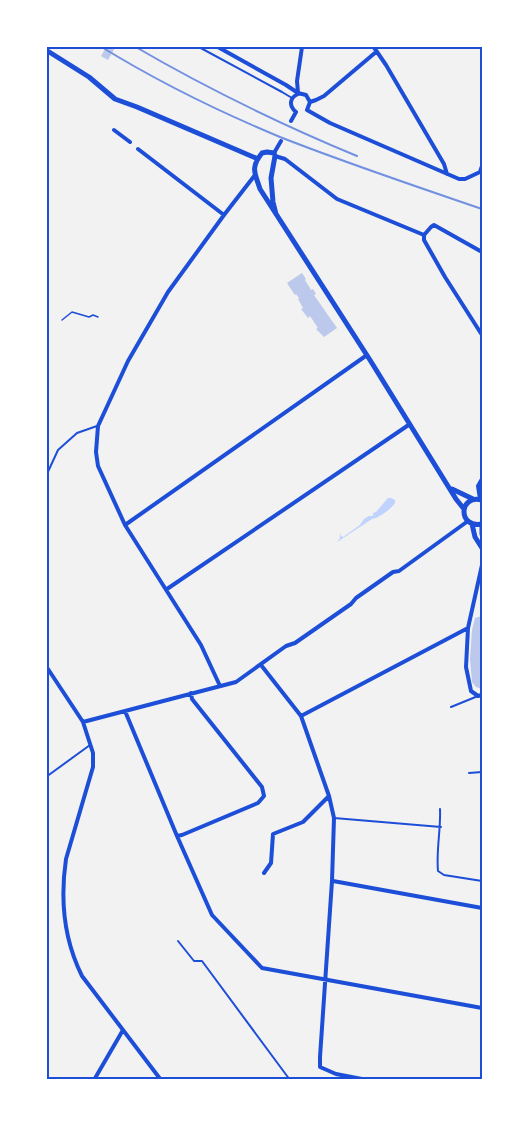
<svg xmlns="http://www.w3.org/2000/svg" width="529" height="1126" font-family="'Open Sans',sans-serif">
	<rect width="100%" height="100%" fill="#f2f2f2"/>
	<!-- water -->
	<path fill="#bfd3fe" d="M 388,498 L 391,498 L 395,500 L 395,503 C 391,509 379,518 372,519 L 337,542 L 340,538 L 340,533 L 341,536 L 343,537 L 360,525 L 364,519 L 369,516 L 373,516 L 373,513 L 376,512 Z"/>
	<!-- building -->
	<path fill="#bdc9ec" d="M 107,46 L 116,46 L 108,60 L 101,56 Z
		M 302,273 L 306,279 L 305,280 L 310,288 L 311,290 L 313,289 L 316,294 L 314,295 L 337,328 L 324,337 L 316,329 L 318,328 L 310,316 L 308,318 L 301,309 L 303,308 L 298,299 L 299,298 L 296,294 L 295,295 L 287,283 Z
		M 482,616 L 482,689 L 476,687 L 472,682 L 470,659 L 472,630 L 475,618 Z"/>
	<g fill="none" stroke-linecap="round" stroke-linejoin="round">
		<!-- path -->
		<path stroke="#1d4ed8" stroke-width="1.5" d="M 62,320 L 72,312 L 89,317 L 93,315 L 98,317"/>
		<!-- service -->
		<path stroke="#1d4ed8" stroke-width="2" d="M 197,46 L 282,92 L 292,98
			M 46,476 L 58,450 L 77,433 L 97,426
			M 451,707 L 478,696
			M 469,773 L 482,772
			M 46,777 L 90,745
			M 440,809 C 441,829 436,851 438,871 L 444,875 L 482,881
			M 334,818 L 441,827
			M 178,941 L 194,961 L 202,961 L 290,1080"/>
		<!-- minor -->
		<path stroke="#1d4ed8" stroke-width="4" d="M 216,46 L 286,85 L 298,93 L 306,95 L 310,102 L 307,110
			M 298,46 L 307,46
			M 373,46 L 386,65 L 444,164 L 447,174
			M 298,93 L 297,81 L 302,47
			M 310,102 L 316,100 L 324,96 L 376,52
			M 307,110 L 330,123 L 459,179 L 465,179 L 480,172 L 482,166
			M 296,112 C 289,106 289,98 298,94
			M 291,121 L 296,112
			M 114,130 L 130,142
			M 138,149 L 224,215
			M 274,153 L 281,141
			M 275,156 L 285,159 L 337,199 L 424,235
			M 424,235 L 424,240 L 445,277 L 482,335
			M 424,235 L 431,227 L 434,225 L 482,252
			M 480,499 L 478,486 L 482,479
			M 125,525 L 367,355
			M 482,565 L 468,628 L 466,667 L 471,691 L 478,696 L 482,695
			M 167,589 L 410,424
			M 261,665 L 301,716 L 329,796 L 334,818 L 332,881 L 320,1057 L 320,1067 L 336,1074 L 367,1080
			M 46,666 L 83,722 L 93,753 L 93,767 L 66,859 C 60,900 63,938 82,976 L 161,1080
			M 220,686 L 201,645 L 125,525 L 98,466 L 96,452 L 98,426 L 128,361 L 168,292 L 224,215 L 255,175
			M 125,711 L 177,836 L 212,915 L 262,968 L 482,1008
			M 301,716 L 468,628
			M 83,722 L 236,682 L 286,646 L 295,643 L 351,604 L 356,598 L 393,572 L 399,571 L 468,521
			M 177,836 L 182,835 L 258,803 L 264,796 L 262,787 L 192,699 L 191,693
			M 264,873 L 271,863 L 273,834 L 303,822 L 328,797
			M 333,881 L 482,908
			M 94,1080 L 123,1030"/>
		<!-- secondary -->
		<path stroke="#1d4ed8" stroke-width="5" d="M 46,50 L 89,77 L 115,99 L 137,107 L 258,159
			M 276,214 L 273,202 L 271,178 L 275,156 L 274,153 L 267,152 L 262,153 C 250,168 255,173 260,189 L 370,360 L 456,499 L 464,509
			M 452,489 L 473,499
			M 482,500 C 458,494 458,529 482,524
			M 472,524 L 475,537 L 482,548
			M 482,524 L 482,534"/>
		<!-- rail -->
		<path stroke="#7290e2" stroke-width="2" d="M 100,46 C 155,80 220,112 280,137 C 346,163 415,186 482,209
			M 134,46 C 206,88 280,124 357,156"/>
	</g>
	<!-- border -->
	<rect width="529" height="1126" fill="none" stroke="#ffffff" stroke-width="96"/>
	<rect x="48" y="48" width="433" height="1030" fill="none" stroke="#1d4ed8" stroke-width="2"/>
</svg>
